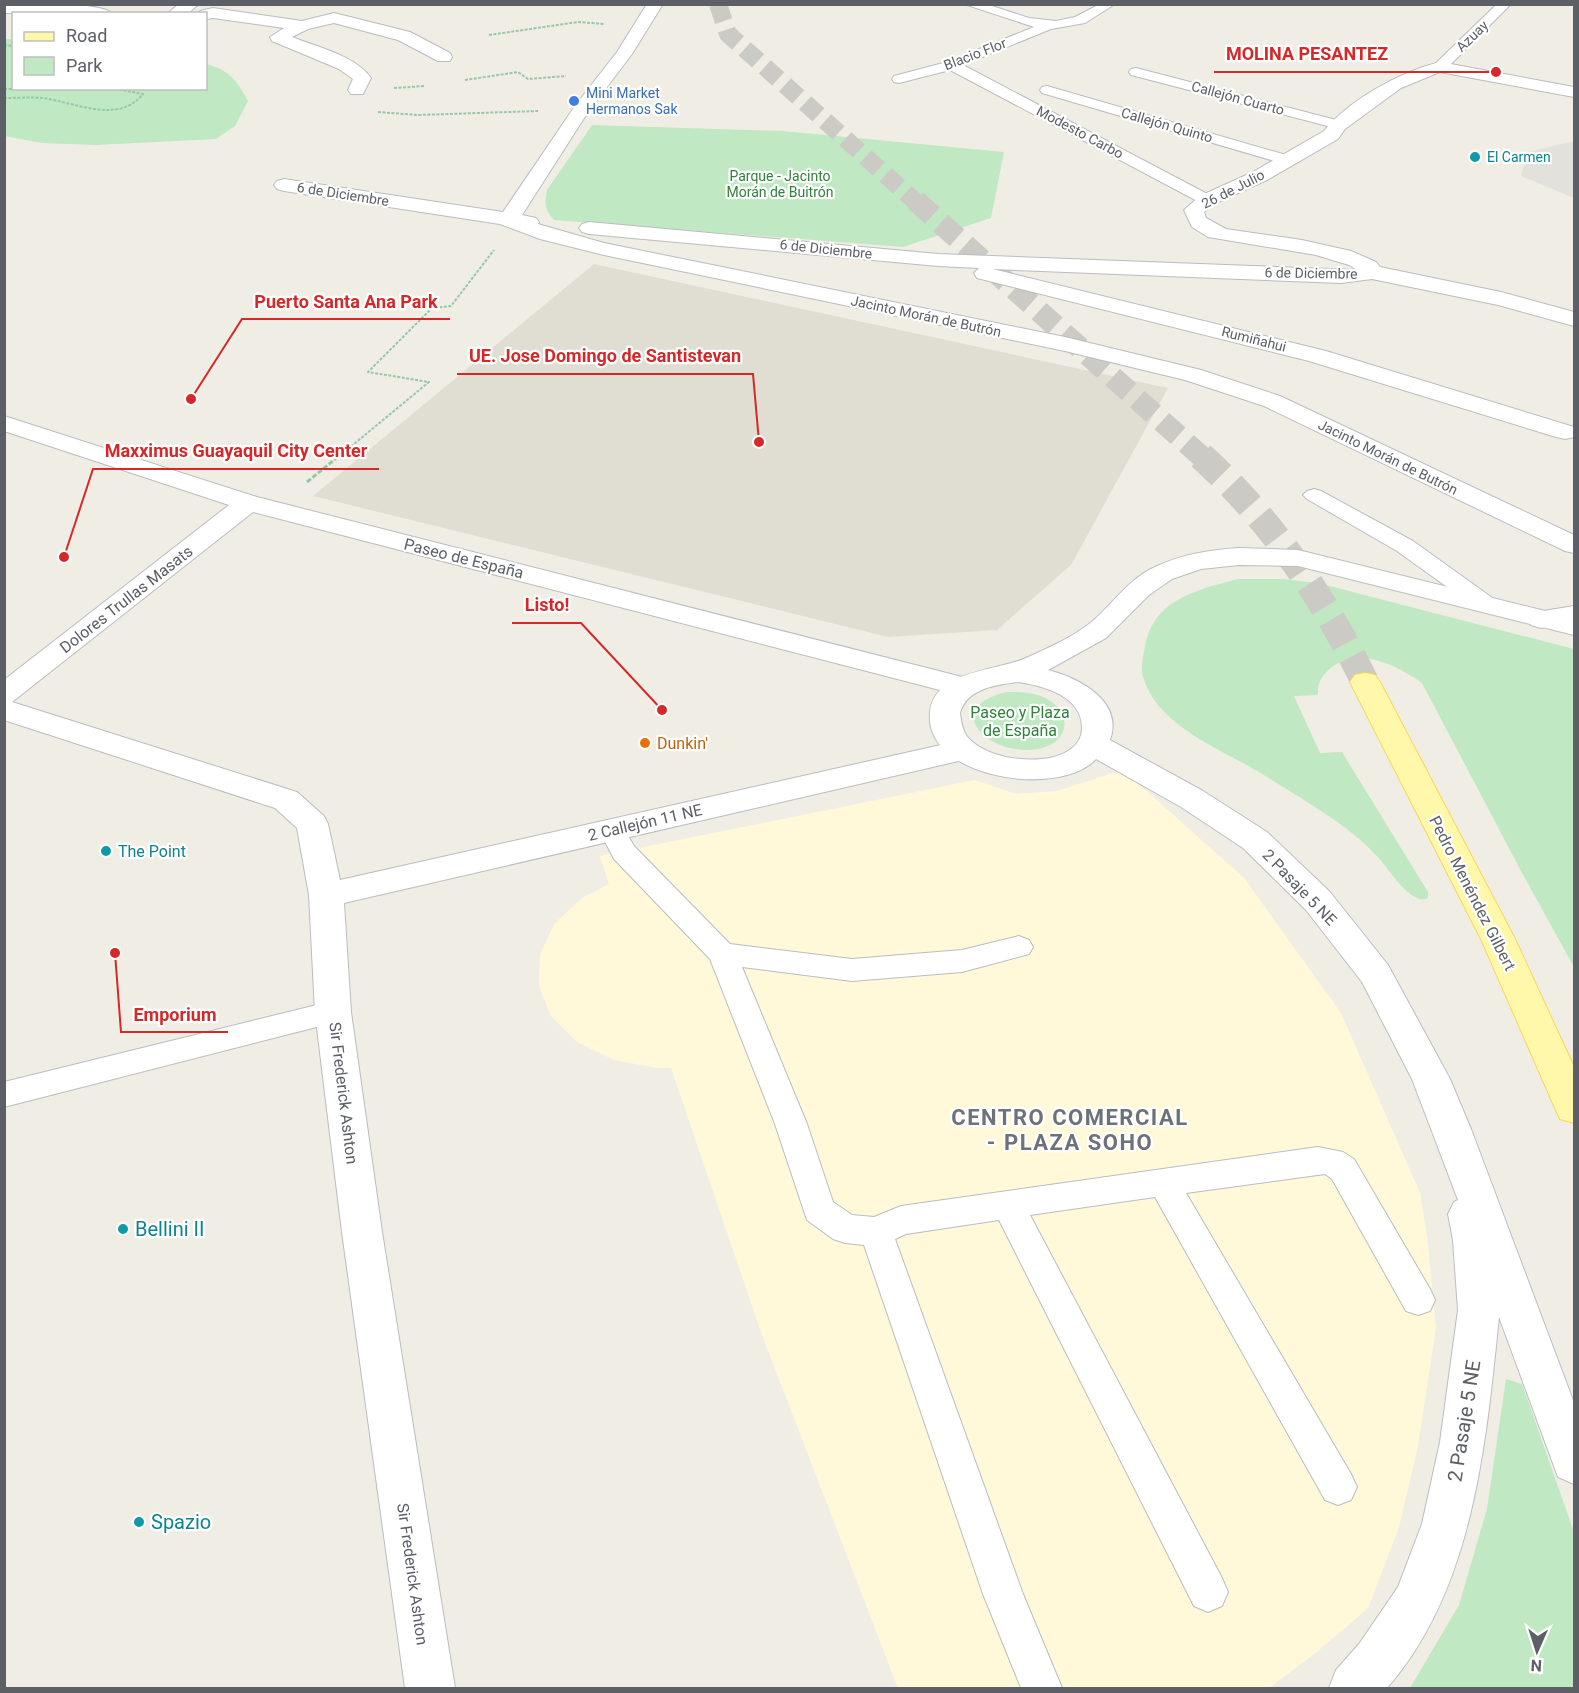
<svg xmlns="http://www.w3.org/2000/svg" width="1579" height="1693" font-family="Roboto,sans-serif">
	<rect width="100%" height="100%" fill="#f0eee4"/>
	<!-- commercial -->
	<path fill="#fff9da" d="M 1123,770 L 1244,878 L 1341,1013 L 1420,1193 L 1427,1236 L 1436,1328 L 1418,1446 L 1399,1527 L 1368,1608 L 1317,1652 L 1269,1688 L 898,1688 L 762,1335 L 671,1068 L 657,1068 L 614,1060 L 577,1042 L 551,1016 L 539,986 L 540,955 L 554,924 L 582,898 L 609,884 L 600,856 L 975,780 L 1016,794 L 1057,791 Z"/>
	<!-- industrial -->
	<path fill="#e3e1dc" d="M 1574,141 L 1574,198 L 1521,176 L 1528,152 Z"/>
	<!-- education -->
	<path fill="#e0ddd3" d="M 594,264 L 1168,388 L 1071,565 L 997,630 L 888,637 L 313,496 Z"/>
	<!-- green -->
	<path fill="#c0e8c3" d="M 4,39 L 13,39 L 14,88 L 206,88 L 206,64 C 229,70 237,80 248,101 L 235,126 L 216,139 L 96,145 L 41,143 L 5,136 Z
		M 592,125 L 783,131 L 1004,152 L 991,218 L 903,247 L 554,220 C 545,210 544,204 547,190 Z
		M 1238,579 L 1283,579 L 1318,583 L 1574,649 L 1574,967 L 1521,871 L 1422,683 C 1398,666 1359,646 1332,667 C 1322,675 1317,683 1318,695 L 1294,696 L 1320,753 L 1342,752 L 1428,892 L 1428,898 C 1424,900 1420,900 1415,897 C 1399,888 1388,867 1375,854 C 1363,841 1347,829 1333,819 C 1307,801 1280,785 1252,768 C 1215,747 1156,723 1143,677 C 1140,667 1144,652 1146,641 C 1157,598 1200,589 1238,579 Z
		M 1007,692 C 1021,692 1034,692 1047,699 C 1072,712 1070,741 1042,748 C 992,761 937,708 1007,692 Z
		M 1506,1379 L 1522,1384 L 1574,1532 L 1574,1688 L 1410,1688 L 1459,1605 L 1487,1509 Z"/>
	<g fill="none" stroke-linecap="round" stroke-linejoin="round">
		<!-- primary-tunnel-far2 -->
		<path stroke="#cbcac4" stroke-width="18" stroke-dasharray="18 9" stroke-linecap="butt" d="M 718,4 L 728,34 L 917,203"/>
		<!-- primary-tunnel-far1 -->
		<path stroke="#cbcac4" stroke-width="22" stroke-dasharray="22 11" stroke-linecap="butt" d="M 916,201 L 1203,458"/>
		<!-- primary-tunnel -->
		<path stroke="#cbcac4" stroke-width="28" stroke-dasharray="28 14" stroke-linecap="butt" d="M 1201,456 C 1271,519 1324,598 1365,682"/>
		<defs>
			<path id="lane" d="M 964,4 L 986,4 L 1029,18 L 1056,21 L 1075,17 L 1100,4 L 1115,4 L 1085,23 L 1051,29 L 963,65 L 1213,197 L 1215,200 L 1213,203 L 1201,203 L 950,70 L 899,83 L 894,82 L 892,79 L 894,76 L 947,62 L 1034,27 Z
				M 1497,4 L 1511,4 L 1445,70 L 1435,70 L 1433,67 L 1435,64 Z
				M 1136,68 L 1344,122 L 1346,125 L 1339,129 L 1131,75 L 1129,72 L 1131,69 Z
				M 1047,86 L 1293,157 L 1295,160 L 1293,163 L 1281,163 L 1042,93 L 1040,90 L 1042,87 Z
				M 1314,489 L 1321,491 L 1413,541 L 1491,597 L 1494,602 L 1491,607 L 1483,609 L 1475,607 L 1397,551 L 1307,499 L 1303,495 L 1307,491 Z
				M 612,821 L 621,824 L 634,846 L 730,944 L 852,959 L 962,950 L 1019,936 L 1029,940 L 1033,947 L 1029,954 L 962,972 L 852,981 L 742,967 L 807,1124 L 833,1202 L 852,1215 L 874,1217 L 901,1206 L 1318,1147 L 1343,1152 L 1354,1159 L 1430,1289 L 1435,1300 L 1430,1311 L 1418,1315 L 1406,1311 L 1332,1179 L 1325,1174 L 1186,1193 L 1351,1474 L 1357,1487 L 1351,1500 L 1338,1505 L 1325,1500 L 1155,1197 L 1030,1215 L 1222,1578 L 1228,1592 L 1222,1606 L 1208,1612 L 1194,1606 L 999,1220 L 906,1234 L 895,1239 L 1023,1594 L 1062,1688 L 1021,1688 L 983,1594 L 864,1245 L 845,1243 L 833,1239 L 807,1220 L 775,1124 L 710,959 L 614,859 L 599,830 L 603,824 Z
				M 333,1001 L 344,1004 L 348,1012 L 344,1020 L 4,1107 L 4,1082 Z"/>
			<path id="street" d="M 4,4 C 25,4 101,1 113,14 L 4,13 Z
				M 179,4 L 199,4 L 187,14 L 167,14 Z
				M 647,4 L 663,4 L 632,54 L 588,112 L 522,215 L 536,218 L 539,222 L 538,224 L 604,243 L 1065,337 L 1201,370 L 1280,396 L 1574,535 L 1574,553 L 1565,551 L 1264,406 L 1185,380 L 1065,351 L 604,255 L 540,239 L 500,224 L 284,191 L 277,189 L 274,185 L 277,181 L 284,179 L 503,212 L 575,106 L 617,52 Z
				M 213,8 L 302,21 L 334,13 L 410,32 L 450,53 L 452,57 L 450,61 L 438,61 L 398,40 L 334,23 L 308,29 L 292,37 C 316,47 355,55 371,78 L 363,94 L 351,94 L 348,90 L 353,79 L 339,69 L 272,41 L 270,37 L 284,28 L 213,18 L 206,19 L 206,14 L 198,14 L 200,11 Z
				M 1440,62 L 1574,87 L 1574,97 L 1440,72 L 1401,88 L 1345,129 L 1338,139 L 1267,180 L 1214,204 L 1204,212 L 1206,218 L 1226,229 L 1302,240 L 1351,251 L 1376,262 L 1380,267 L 1501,292 L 1574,312 L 1574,326 L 1498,305 L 1372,279 L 1341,283 L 993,269 L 1326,351 L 1574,427 L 1574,437 L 1565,439 L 1556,437 L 1309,361 L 977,278 L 974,273 L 979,268 L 938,266 L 589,234 L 582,232 L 579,228 L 582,224 L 589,222 L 938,254 L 1357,270 L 1349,265 L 1316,255 L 1208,237 L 1192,227 L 1184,210 L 1200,196 L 1253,172 L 1324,131 C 1350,99 1400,72 1440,62 Z
				M 4,416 L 257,497 L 974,680 L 978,687 L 974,694 L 963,696 L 253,512 L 12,702 L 297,792 L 324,816 L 328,824 L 340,880 L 963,740 L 974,743 L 979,750 L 974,757 L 963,760 L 344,903 L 351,1012 L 382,1232 L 455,1688 L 405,1688 L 342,1232 L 315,1012 L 309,895 L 297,828 L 275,808 L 4,720 L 4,680 L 229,505 L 4,431 Z
				M 1574,606 L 1574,622 L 1541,628 L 1531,625 L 1527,619 L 1531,613 Z"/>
			<path id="secondary" d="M 1239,548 L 1298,550 L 1574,618 L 1574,635 L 1298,566 L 1239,565 L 1201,569 L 1172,579 L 1149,595 L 1106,638 L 1048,670 C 1079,678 1124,701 1110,740 L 1203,791 L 1267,832 L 1330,892 L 1388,965 L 1450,1079 L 1471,1129 L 1574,1403 L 1574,1484 L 1558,1477 L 1499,1317 C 1486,1442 1474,1589 1387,1688 L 1329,1688 L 1336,1670 L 1359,1644 L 1398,1587 L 1422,1524 L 1440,1442 L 1458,1310 L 1453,1240 L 1448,1214 L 1454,1202 L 1458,1200 L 1412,1079 L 1362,982 L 1306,910 L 1243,848 L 1181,807 L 1096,759 C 1059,799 924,778 930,713 C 933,670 998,671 1026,658 C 1050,647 1074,637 1094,620 C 1114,602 1130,578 1155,567 C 1182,554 1210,550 1239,548 ZM 1018,682 C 1044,686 1083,696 1082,729 C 1082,738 1076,746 1068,751 C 1043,767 984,760 966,735 C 962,728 961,721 960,713 C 967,688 996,685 1018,682 Z"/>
			<path id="primary" d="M 1365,673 L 1375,675 L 1380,682 L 1515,939 L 1574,1067 L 1574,1123 L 1560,1119 L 1555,1108 L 1481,939 L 1350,682 L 1355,675 Z"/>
		</defs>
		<!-- lane casing -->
		<use href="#lane" stroke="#b9bcc1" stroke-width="2"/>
		<!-- street casing -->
		<use href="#street" stroke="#b9bcc1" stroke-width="2"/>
		<!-- secondary casing -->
		<use href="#secondary" stroke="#babdc3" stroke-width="2"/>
		<!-- primary casing -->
		<use href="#primary" stroke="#f8d755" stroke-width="2"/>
		<!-- path-far1 -->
		<path stroke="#97c7a8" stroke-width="2" stroke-dasharray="3 1.5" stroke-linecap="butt" d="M 489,35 L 578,22 L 604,24
			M 4,45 L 14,46
			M 465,80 L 518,72 L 528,79 L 566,76
			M 394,88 L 425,86
			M 4,89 L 82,88
			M 4,98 C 16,98 29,97 42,98 C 75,102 118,125 143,94 L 111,88
			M 378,112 L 418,115 L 538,111
			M 337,458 L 429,382 L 368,372 L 432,308 L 451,306 L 494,250"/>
		<!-- path -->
		<path stroke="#97c7a8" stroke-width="3" stroke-dasharray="5 2" stroke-linecap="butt" d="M 307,482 L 339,456"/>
		<!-- lane -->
		<use href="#lane" fill="#fff" fill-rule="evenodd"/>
		<!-- street -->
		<use href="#street" fill="#fff" fill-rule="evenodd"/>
		<!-- secondary -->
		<use href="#secondary" fill="#fff" fill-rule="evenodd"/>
		<!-- primary -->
		<use href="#primary" fill="#fff8aa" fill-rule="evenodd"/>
	</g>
	<!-- markers -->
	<circle fill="#3f7fe0" stroke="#fff" stroke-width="2" cx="574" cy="101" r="6"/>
	<g fill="#0f9aa8" stroke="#fff" stroke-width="2">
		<circle cx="1475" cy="157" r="6"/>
		<circle cx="106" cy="851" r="6"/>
		<circle cx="123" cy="1229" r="6"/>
		<circle cx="139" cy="1522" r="6"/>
	</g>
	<circle fill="#e8710a" stroke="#fff" stroke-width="2" cx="645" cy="743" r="6"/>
	<g text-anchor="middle" stroke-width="4.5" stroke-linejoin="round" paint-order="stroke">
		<!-- far-street labels -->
		<g font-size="14" fill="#5c6066" stroke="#fff">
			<text transform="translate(1472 36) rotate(-44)" y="5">Azuay</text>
			<text transform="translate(975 54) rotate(-21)" y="5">Blacio Flor</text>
			<text transform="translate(1238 98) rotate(15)" y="5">Callejón Cuarto</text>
			<text transform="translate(1167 125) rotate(16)" y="5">Callejón Quinto</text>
			<text transform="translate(1080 132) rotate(28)" y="5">Modesto Carbo</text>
			<text transform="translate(1233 189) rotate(-27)" y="5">26 de Julio</text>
			<text transform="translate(343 194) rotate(9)" y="5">6 de Diciembre</text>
			<text transform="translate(826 249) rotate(6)" y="5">6 de Diciembre</text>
			<text transform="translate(1311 273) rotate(1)" y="5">6 de Diciembre</text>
			<text transform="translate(926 316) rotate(12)" y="5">Jacinto Morán de Butrón</text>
			<text transform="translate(1254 339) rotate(14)" y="5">Rumiñahui</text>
			<text transform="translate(1388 457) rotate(26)" y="5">Jacinto Morán de Butrón</text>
		</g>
		<!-- far-shop labels -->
		<g font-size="14" fill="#366cbe" stroke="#fff" text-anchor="start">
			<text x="586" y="98">Mini Market<tspan x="586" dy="16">Hermanos Sak</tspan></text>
		</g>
		<!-- far-culture labels -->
		<g font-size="14" fill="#0d838f" stroke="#fff" text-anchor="start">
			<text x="1487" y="162">El Carmen</text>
		</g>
		<!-- far-park labels -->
		<g font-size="14" fill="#30823a" stroke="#fff">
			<text x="780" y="181">Parque - Jacinto<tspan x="780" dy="16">Morán de Buitrón</tspan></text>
		</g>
		<!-- street labels -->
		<g font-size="16" fill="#5c6066" stroke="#fff">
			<text transform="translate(464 558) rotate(14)" y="6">Paseo de España</text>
			<text transform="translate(126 599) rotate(-38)" y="6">Dolores Trullas Masats</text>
			<text transform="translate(645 822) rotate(-13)" y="6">2 Callejón 11 NE</text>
			<text transform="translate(1300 887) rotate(46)" y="6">2 Pasaje 5 NE</text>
			<text transform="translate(1473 893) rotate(63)" y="6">Pedro Menéndez Gilbert</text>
			<text transform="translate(344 1093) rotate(83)" y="6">Sir Frederick Ashton</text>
			<text transform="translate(413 1574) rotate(82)" y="6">Sir Frederick Ashton</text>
		</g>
		<!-- park labels -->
		<g font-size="16" fill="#30823a" stroke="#fff">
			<text x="1020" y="718">Paseo y Plaza<tspan x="1020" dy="18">de España</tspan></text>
		</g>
		<!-- food labels -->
		<g font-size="16" fill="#c56008" stroke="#fff" text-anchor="start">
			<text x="657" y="749">Dunkin'</text>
		</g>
		<!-- culture labels -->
		<g font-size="16" fill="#0d838f" stroke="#fff" text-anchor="start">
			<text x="118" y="857">The Point</text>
		</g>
		<!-- near-culture labels -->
		<g font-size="20" fill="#0d838f" stroke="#fff" text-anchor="start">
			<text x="135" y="1236">Bellini II</text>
			<text x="151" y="1529">Spazio</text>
		</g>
		<!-- near-street labels -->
		<g font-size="20" fill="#5c6066" stroke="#fff">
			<text transform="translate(1464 1421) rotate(-81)" y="7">2 Pasaje 5 NE</text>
		</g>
		<!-- district labels -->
		<g font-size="22" font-weight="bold" letter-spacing="1.5" fill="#6d7278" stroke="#fff">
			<text x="1070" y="1125">CENTRO COMERCIAL<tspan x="1070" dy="25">- PLAZA SOHO</tspan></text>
		</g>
	</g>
	<!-- callouts -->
	<path fill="none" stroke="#d62828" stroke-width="2" d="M1496 72L1400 72H1214M191 399L242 319H450M759 442L753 374H457M64 557L93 469H379M662 710L581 623H512M115 953L121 1032H228"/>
	<g fill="#d62828" stroke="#fff" stroke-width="2">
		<circle cx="1496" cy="72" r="6"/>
		<circle cx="191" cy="399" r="6"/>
		<circle cx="759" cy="442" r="6"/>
		<circle cx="64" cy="557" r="6"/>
		<circle cx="662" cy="710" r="6"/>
		<circle cx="115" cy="953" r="6"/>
	</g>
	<g font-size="18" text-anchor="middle" font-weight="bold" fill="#d62828" stroke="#fff" stroke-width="4.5" stroke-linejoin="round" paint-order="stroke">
		<text x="1307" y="60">MOLINA PESANTEZ</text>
		<text x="346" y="308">Puerto Santa Ana Park</text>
		<text x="605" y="362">UE. Jose Domingo de Santistevan</text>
		<text x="236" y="457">Maxximus Guayaquil City Center</text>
		<text x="547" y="611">Listo!</text>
		<text x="175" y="1021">Emporium</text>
	</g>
	<!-- border -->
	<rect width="1579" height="1693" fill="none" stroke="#5c6066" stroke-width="12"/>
	<!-- legend -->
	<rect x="12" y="12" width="195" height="78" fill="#ffffff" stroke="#bebfc2" stroke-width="1.5"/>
	<rect x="24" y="32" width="30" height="9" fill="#fff8aa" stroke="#bebfc2" stroke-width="1.5"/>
	<text x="66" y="42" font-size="18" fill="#5c6066">Road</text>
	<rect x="24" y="57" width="30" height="18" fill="#c0e8c3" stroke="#bebfc2" stroke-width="1.5"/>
	<text x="66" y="72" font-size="18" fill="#5c6066">Park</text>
	<!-- north arrow -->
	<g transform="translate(1537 1651) rotate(183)" stroke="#ffffff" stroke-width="4.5" paint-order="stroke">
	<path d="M0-4.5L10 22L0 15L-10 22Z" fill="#5c6066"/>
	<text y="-9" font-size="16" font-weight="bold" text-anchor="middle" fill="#5c6066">N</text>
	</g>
</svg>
